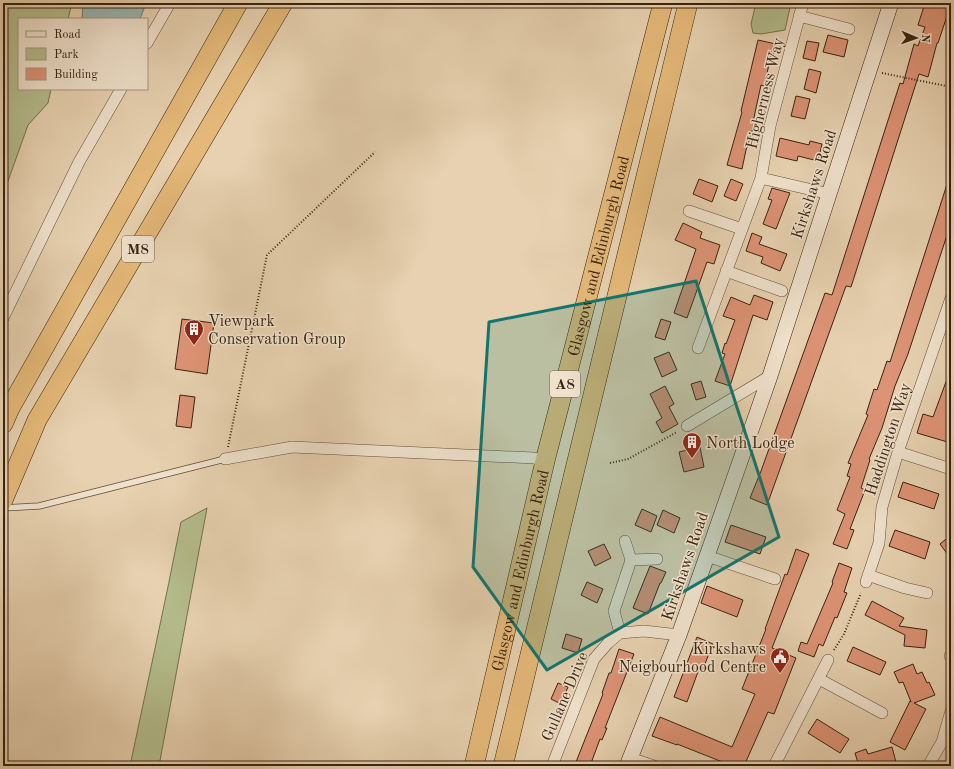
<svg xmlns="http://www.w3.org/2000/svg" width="954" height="769" font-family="'Old Standard TT',serif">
	<rect width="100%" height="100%" fill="#e7d1b0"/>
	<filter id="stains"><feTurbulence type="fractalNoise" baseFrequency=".005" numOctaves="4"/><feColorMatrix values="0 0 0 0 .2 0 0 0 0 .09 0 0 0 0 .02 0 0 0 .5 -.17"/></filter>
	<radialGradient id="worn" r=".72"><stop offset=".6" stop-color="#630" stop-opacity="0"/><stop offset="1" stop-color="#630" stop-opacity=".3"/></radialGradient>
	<!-- green -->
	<path fill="#b4bc8c" stroke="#76704e" d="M 3,3 L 72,3 L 68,19 L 19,19 L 19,89 L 51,89 L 48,103 L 28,125 L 3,195 Z
		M 756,3 L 791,3 L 785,30 L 761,34 L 753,33 L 751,24 Z
		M 207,508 L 159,766 L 130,766 C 147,685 165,604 181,522 Z"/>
	<!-- water -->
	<path fill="#98b6b2" stroke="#727b71" d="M 83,3 L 146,3 L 140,19 L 82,19 Z"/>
	<!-- building -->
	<path fill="#dd9375" stroke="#392310" d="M 925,3 L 951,4 L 938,43 L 937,43 L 928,77 L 919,74 L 851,287 L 846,286 L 767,505 L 750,498 L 761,471 L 825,293 L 832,295 L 900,83 L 903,84 L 914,44 L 918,46 L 925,27 L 918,25 Z
		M 828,35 L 848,40 L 844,57 L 823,52 Z
		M 758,40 L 776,44 L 773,56 L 771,56 L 764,86 L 761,85 L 753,122 L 755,122 L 746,150 L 742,169 L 727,165 L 742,112 L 741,111 Z
		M 807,41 L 819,43 L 815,61 L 803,58 Z
		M 809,69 L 821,72 L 816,93 L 804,89 Z
		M 796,96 L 810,99 L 805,119 L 791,116 Z
		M 780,138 L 809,145 L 810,141 L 822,144 L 818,161 L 798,156 L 797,161 L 776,156 Z
		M 949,178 L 951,178 L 951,223 L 908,354 L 895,386 L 882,428 L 869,459 L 870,460 L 861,488 L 865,490 L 850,529 L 854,530 L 847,549 L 833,544 L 845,514 L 837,510 L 850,477 L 847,476 L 851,464 L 848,463 L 868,415 L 866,414 L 874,389 L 877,390 L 887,361 L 890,362 Z
		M 699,179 L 718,186 L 712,202 L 693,194 Z
		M 731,179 L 743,184 L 736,201 L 724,196 Z
		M 772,188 L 790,193 L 776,229 L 763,224 L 772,200 L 768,199 Z
		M 683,223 L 702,232 L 700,238 L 720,245 L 714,264 L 707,262 L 687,318 L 674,313 L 696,249 L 675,240 Z
		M 752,233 L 762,237 L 759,244 L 787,254 L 780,271 L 761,263 L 763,257 L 746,251 Z
		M 754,295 L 773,302 L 767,320 L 753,315 L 730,386 L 715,381 L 725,354 L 722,353 L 725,343 L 726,344 L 735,320 L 723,316 L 731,297 L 750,305 Z
		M 182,319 L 214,323 L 207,374 L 175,369 Z
		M 661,319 L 671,322 L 665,340 L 655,337 Z
		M 669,352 L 677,370 L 662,377 L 654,358 Z
		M 950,371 L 951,371 L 951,443 L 917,433 L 923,414 L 933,417 Z
		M 701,381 L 706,397 L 696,400 L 691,384 Z
		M 665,386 L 674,404 L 669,407 L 678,424 L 662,433 L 656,422 L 662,418 L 650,394 Z
		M 180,395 L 195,397 L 191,428 L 176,426 Z
		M 700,447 L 704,467 L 684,472 L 679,452 Z
		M 903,482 L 939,494 L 934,509 L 898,497 Z
		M 642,509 L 657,516 L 651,532 L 635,525 Z
		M 663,510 L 680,518 L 674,533 L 657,525 Z
		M 731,525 L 766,537 L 760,554 L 725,542 Z
		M 895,530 L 930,542 L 925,559 L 889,546 Z
		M 951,535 L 951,559 L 940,544 Z
		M 604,544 L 611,558 L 595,566 L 588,551 Z
		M 796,549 L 809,554 L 772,648 L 796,658 L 774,714 L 768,712 L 744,766 L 724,766 L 725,763 L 677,744 L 677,745 L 652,736 L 660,717 L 732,747 L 755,694 L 742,689 L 766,629 L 765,629 L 785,574 L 787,575 Z
		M 839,563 L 852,568 L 844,592 L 847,593 L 837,618 L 835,617 L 823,646 L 819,644 L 814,657 L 798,651 L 801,642 L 807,644 L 833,583 L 832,582 Z
		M 650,566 L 666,572 L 661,583 L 660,583 L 648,614 L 633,608 Z
		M 587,582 L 603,589 L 597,603 L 581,595 Z
		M 707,586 L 743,600 L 737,617 L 701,603 Z
		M 872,601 L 904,618 L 899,626 L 927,630 L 925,648 L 904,646 L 905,635 L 865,615 Z
		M 566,634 L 582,639 L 578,653 L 562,648 Z
		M 697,637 L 713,644 L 702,671 L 699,669 L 687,702 L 674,697 Z
		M 853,647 L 886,662 L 880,675 L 847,661 Z
		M 619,649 L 634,654 L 605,728 L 607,728 L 602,740 L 600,739 L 590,766 L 587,766 L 576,762 L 603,694 L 602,693 L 609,673 L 611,673 Z
		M 913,664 L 917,674 L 922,672 L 927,683 L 929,682 L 935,695 L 914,703 L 926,709 L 905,750 L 890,742 L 910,701 L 911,702 L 903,682 L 899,683 L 894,672 Z
		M 558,683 L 568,687 L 561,704 L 551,699 Z
		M 817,719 L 849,739 L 840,753 L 808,733 Z
		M 892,747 L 897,766 L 859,766 L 855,753 L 866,749 L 868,754 Z"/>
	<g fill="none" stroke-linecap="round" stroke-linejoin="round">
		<defs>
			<path id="lane" d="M 3,508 L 39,506 L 225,459"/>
			<path id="street" d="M 799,16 L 849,29
				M 147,43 L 170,3
				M 761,178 L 770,126 L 803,3
				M 689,211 L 742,229
				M 726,271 L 782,291
				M 3,318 L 79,162 L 121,89
				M 698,348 L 761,178 L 830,194
				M 687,426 L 770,376
				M 898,452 L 951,469
				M 225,459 L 292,447 L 534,458 L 545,461
				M 625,541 L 631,560
				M 707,556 L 775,579
				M 868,575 L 905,588 L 927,593
				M 866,582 L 879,543 L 882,507 L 898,452 L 951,298
				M 620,633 L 614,611 L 631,560 L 657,559
				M 950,656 L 951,656
				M 819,679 L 882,713
				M 630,758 L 654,766
				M 552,766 L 594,659 L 608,643 L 620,633 L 644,631 L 679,635
				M 774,766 L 828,660
				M 928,766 L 942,742 L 951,711"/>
			<path id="secondary" d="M 627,766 L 679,635 L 707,556 L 770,376 L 891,3"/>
			<g id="highway">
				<path d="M 3,424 L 10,408 L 238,3"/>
				<path d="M 3,500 L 37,420 L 283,3"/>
				<path id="s1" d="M 474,766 L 545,461 L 663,3"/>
				<path d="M 503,766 L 688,3"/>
			</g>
		</defs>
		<!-- lane casing -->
		<use href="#lane" stroke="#644e38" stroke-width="7"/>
		<!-- street casing -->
		<use href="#street" stroke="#644e38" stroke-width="12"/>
		<!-- secondary casing -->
		<use href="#secondary" stroke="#392310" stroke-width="16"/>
		<!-- highway casing -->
		<use href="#highway" stroke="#392310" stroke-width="20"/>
		<!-- path -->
		<path stroke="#392310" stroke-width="2" stroke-dasharray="1 2" stroke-linecap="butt" d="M 882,73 L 951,87
			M 228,447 L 267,255 L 375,152
			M 610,463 L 628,459 L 677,432
			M 834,650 L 844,634 L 861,593"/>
		<!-- lane -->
		<use href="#lane" stroke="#efe1cc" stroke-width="5.5"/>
		<!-- street -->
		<use href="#street" stroke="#efe1cc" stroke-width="11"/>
		<!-- secondary -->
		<use href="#secondary" stroke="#efe1cc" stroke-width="15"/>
		<!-- highway -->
		<use href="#highway" stroke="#e4b878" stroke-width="19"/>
	</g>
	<!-- marked area -->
	<path fill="#0f766e" fill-opacity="0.2" stroke="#0f766e" stroke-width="3" stroke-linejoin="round" d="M 696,281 L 779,537 L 547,670 L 473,567 L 489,322 Z"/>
	<!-- icons -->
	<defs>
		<symbol id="building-pin" viewBox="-11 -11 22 30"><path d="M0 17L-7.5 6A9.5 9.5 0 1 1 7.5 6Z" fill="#8f2418" stroke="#efe1cc"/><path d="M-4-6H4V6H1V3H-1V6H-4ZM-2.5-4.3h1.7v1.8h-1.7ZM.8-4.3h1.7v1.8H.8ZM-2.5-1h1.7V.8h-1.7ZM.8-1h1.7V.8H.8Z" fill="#fff"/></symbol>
		<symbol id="civic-pin" viewBox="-11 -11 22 30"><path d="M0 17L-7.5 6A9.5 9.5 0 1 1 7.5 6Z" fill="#8f2418" stroke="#efe1cc"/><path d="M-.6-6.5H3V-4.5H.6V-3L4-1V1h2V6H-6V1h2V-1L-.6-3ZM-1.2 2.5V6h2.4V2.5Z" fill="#fff"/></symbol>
	</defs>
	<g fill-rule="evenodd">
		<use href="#building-pin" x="183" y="318" width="22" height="30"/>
		<use href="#building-pin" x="681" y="431" width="22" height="30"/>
		<use href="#civic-pin" x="769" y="646" width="22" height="30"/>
	</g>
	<g text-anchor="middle" stroke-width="3" stroke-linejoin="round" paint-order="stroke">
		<!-- shield labels -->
		<g fill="#efe1cc" stroke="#705c48" stroke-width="1">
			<rect x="122" y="236" width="32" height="26" rx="3"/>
			<rect x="550" y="371" width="30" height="26" rx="3"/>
		</g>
		<g font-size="15" font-weight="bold" fill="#392310">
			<text x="138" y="254">M8</text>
			<text x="565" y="389">A8</text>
		</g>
		<!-- street labels -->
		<g font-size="16" fill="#392310" stroke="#efe1cc">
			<text transform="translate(764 93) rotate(-76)" y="6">Higherness Way</text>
			<text transform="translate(813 184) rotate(-72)" y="6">Kirkshaws Road</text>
			<text dy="6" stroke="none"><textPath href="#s1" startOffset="525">Glasgow and Edinburgh Road</textPath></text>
			<text transform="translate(887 439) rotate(-72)" y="6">Haddington Way</text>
			<text transform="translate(684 566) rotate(-71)" y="6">Kirkshaws Road</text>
			<text dy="6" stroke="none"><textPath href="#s1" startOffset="201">Glasgow and Edinburgh Road</textPath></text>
			<text transform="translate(564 696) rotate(-67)" y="6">Gullane Drive</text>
		</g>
		<!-- poi labels -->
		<g font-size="16" fill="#392310" stroke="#efe1cc" text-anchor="start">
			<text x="208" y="326">Viewpark<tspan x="208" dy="18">Conservation Group</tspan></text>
			<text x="706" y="448">North Lodge</text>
			<text x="766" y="654" text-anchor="end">Kirkshaws<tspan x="766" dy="18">Neigbourhood Centre</tspan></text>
		</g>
	</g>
	<!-- margin -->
	<rect width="954" height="769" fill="none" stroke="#e7d1b0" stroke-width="16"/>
	<rect x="4" y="4" width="946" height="761" fill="none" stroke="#392310" stroke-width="2"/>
	<rect x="8" y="8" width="938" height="753" fill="none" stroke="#392310"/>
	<!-- legend -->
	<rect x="18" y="18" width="130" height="72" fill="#efe1cc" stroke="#a69581"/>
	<rect x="26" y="31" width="20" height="6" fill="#efe1cc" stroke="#a69581"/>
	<text x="54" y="38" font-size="12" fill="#392310">Road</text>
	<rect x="26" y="48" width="20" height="12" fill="#b4bc8c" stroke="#a69581"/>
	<text x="54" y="58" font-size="12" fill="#392310">Park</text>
	<rect x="26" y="68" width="20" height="12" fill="#dd9375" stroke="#a69581"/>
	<text x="54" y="78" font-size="12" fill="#392310">Building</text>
	<!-- north arrow -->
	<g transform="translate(916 38) rotate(92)" stroke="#efe1cc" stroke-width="3" paint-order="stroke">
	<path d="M0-3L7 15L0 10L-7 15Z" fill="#392310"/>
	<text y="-6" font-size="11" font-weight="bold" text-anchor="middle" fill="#392310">N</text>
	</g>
	<rect width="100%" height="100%" filter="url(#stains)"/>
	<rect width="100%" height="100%" fill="url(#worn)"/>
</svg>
